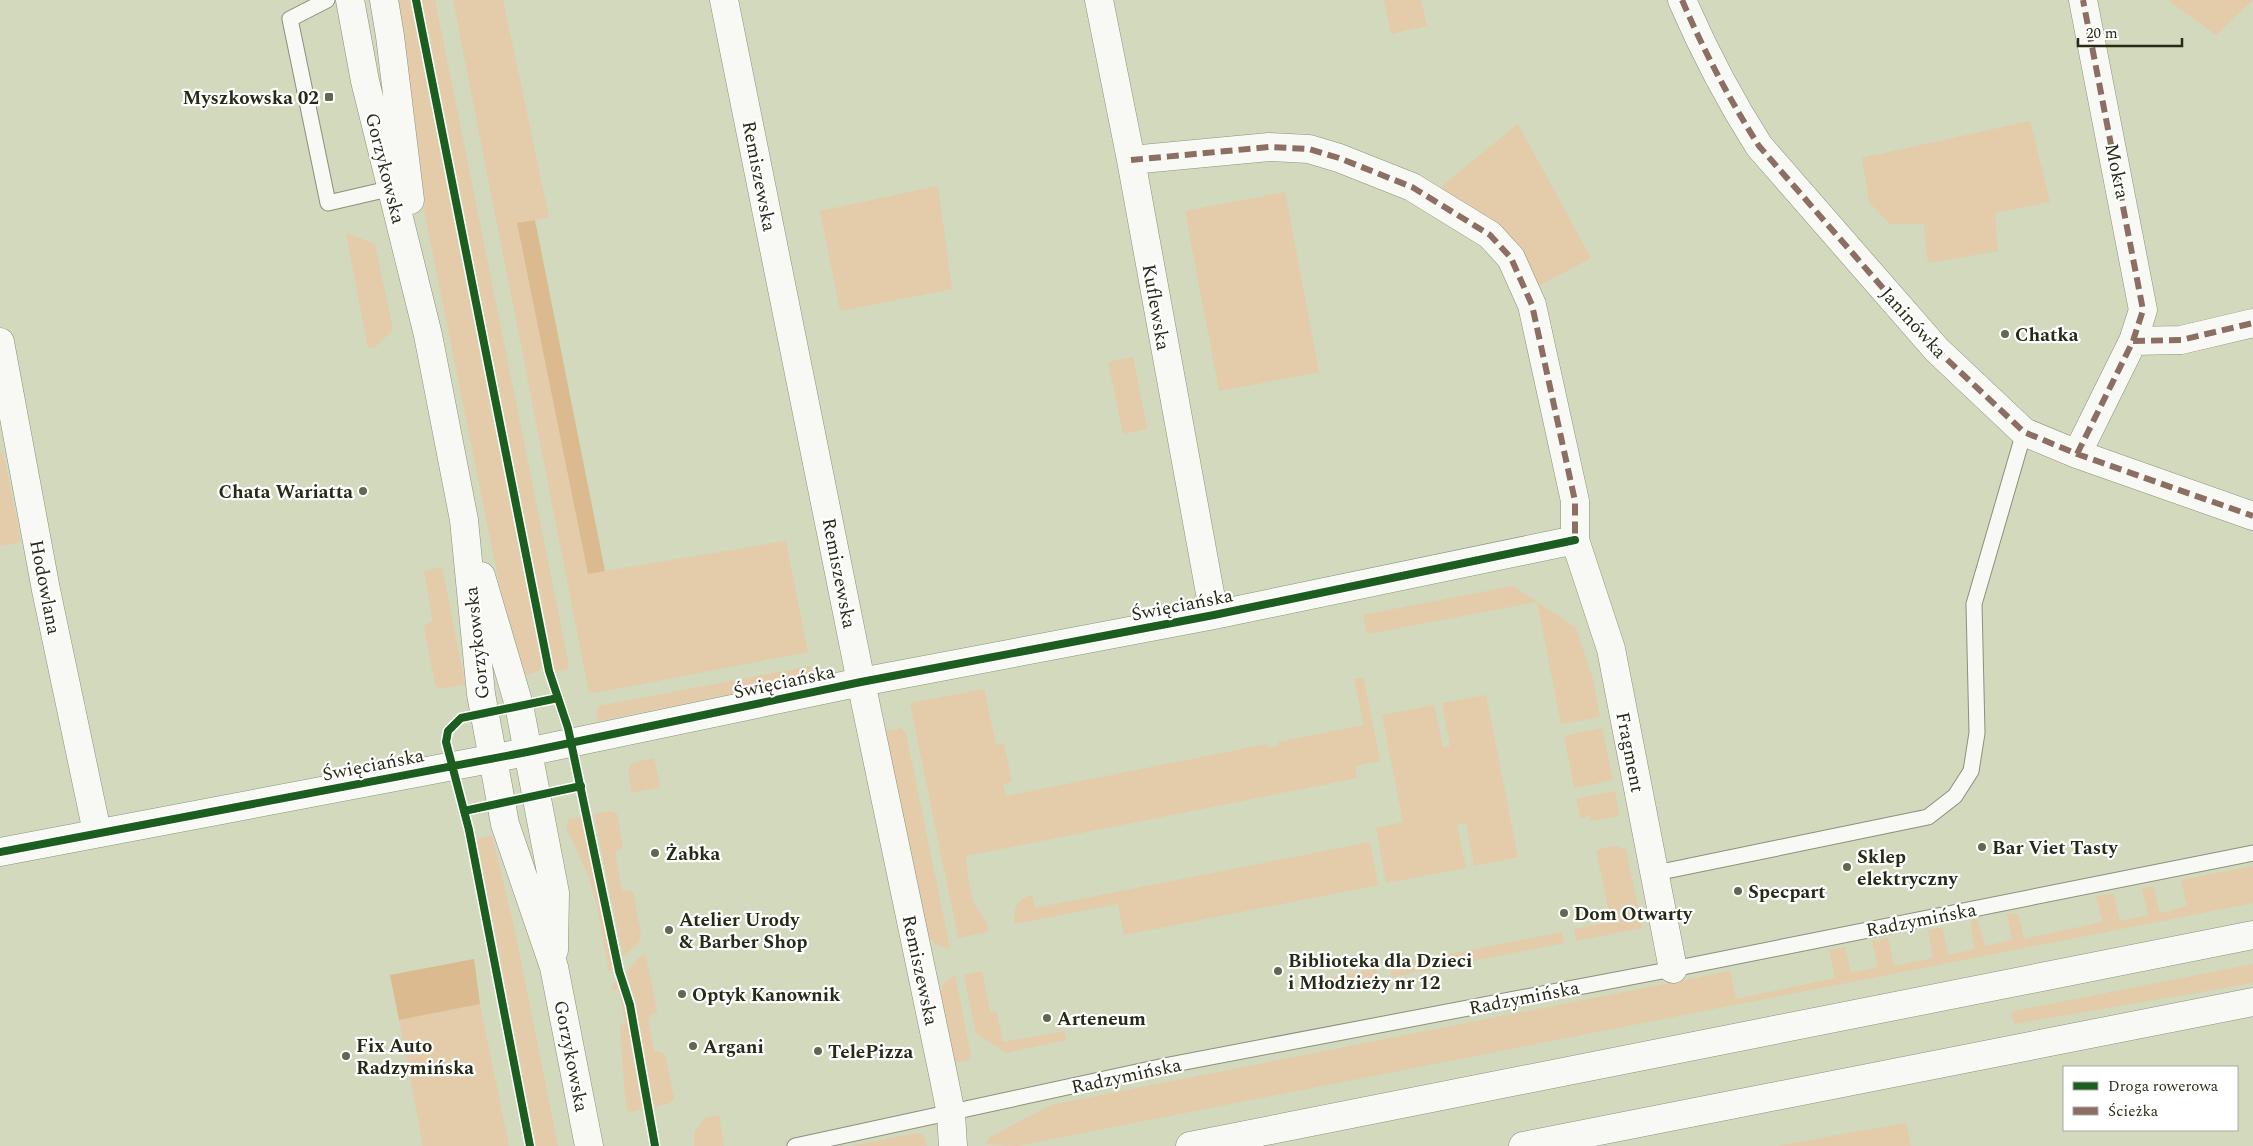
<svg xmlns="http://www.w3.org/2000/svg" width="2253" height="1146" font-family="Spectral,serif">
	<rect width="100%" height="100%" fill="#d2d9bd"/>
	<!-- green -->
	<path fill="#e4cba9" d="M 396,0 L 410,0 L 542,667 L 536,672 L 525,675 L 502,598 L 419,185 Z
		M 422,0 L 435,0 L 569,666 L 567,669 L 555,672 Z
		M 453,0 L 503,0 L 549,217 L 517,224 L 588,574 L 786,541 L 808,652 L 595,693 L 589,692 Z
		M 1384,0 L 1421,0 L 1427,26 L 1391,34 Z
		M 2168,0 L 2253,0 L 2216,35 Z
		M 2030,121 L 2050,202 L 1995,213 L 1998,251 L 1928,263 L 1924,224 L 1890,224 L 1869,202 L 1862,158 Z
		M 1518,124 L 1591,258 L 1538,286 L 1439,191 L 1443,185 Z
		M 938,186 L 952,289 L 840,311 L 820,211 Z
		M 1285,192 L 1319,372 L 1219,391 L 1185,211 Z
		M 346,233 L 375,244 L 393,330 L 374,348 L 368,348 Z
		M 1133,357 L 1147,429 L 1123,434 L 1108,362 Z
		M 3,452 L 21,542 L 0,546 L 0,453 Z
		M 442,567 L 465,684 L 440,689 L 435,685 L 424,628 L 426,624 L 433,622 L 424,571 Z
		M 1513,586 L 1576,628 L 1593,679 L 1600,717 L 1561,724 L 1537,602 L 1367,634 L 1363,615 Z
		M 811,666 L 813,678 L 597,721 L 598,706 Z
		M 1364,678 L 1380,761 L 1355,766 L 1357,778 L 966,856 C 967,868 970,899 976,907 C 982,916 989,920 988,932 L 958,938 L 910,703 L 984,689 L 996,745 L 1004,744 L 1012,782 L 1003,784 L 1006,796 L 1267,744 L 1269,748 L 1279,746 L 1278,742 L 1364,725 L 1354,679 Z
		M 1486,695 L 1518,857 L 1474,866 L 1466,823 L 1457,824 L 1466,868 L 1386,883 L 1376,828 L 1403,822 L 1382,715 L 1434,705 L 1443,748 L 1450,746 L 1442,703 Z
		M 901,728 L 906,733 L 950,949 L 937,945 L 927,936 L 886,731 Z
		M 1602,728 L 1613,780 L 1574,788 L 1564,736 Z
		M 654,758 L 660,787 L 632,793 L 628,771 L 632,763 Z
		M 1615,791 L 1619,816 L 1591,821 L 1590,816 L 1580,818 L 1576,799 Z
		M 612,811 L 617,814 L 623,847 L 615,853 L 622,890 L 633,892 L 641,933 L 639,942 L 623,957 L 594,814 Z
		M 583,817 L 614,967 L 609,972 L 597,905 L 588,875 L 566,827 L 569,819 Z
		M 492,835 L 516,936 L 558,1146 L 536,1146 L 477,839 Z
		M 1370,842 L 1378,885 L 1124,935 L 1118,904 L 1015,924 C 1012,909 1017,899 1032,895 L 1035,908 Z
		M 1614,846 L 1626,849 L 1642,928 L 1576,941 L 1574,929 L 1611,922 L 1596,850 Z
		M 2253,866 L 2253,903 L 1017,1146 L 985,1144 L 990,1137 L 1051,1105 L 1730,971 L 1736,999 L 1835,978 L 1829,950 L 1845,947 L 1851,973 L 1878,967 L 1872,941 L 1888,938 L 1894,966 L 1933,958 L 1928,930 L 1942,927 L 1948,955 L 1975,949 L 1970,921 L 1978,920 L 1985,946 L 2012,940 L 2007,914 L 2018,914 L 2024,939 L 2102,922 L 2096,896 L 2114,894 L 2120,921 L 2148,915 L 2142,888 L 2153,886 L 2160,913 L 2187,906 L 2181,880 Z
		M 1562,932 L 1564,943 L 1392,977 L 1390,966 Z
		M 642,955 L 646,956 L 657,1011 L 648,1018 L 654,1051 L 665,1054 L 674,1098 L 670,1103 L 654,1107 L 634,996 L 626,972 Z
		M 2253,964 L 2253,983 L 2015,1024 L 2011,1015 L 2014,1011 Z
		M 1376,968 L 1378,979 L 1321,990 L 1319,980 Z
		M 982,971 L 990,1012 L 997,1011 L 1003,1042 L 1064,1031 L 1066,1040 L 1006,1053 L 976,1033 L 964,975 Z
		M 955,975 L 971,1056 L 968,1060 L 952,1063 L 940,997 L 943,984 Z
		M 617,981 L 628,1019 L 633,1060 L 643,1109 L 630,1112 L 626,1109 L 620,1025 L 625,1023 L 619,989 L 613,990 L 612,986 Z
		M 480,1004 L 509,1146 L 423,1146 L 399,1020 Z
		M 719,1115 L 724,1146 L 694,1146 L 695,1131 L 706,1117 Z
		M 1906,1123 L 1911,1146 L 1777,1146 Z
		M 917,1133 L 924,1136 L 927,1146 L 852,1146 Z"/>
	<!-- forest -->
	<path fill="#dbba90" d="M 535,220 L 605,571 L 588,574 L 517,223 Z
		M 474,959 L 480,1004 L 399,1020 L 390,975 Z"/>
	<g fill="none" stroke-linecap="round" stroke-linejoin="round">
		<defs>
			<path id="lane" d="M 327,0 L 290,19 L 328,203 L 397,187
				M 1656,873 L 1928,817 L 1955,796 L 1971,771 L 1977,733 L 1974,604 L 2024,432
				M 795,1146 L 1169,1065 L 1673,969 L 2253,853"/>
			<path id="street" d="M 724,0 L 861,682 L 943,1074 L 951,1114 L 953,1146
				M 1099,0 L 1131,160 L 1214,615
				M 1682,0 C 1704,51 1729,99 1759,146 L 1937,350 L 2024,432 L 2077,454 L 2253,516
				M 1131,160 L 1269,147 L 1309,149 L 1339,158 L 1412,187 L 1490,235 L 1511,258 L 1532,305 L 1575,501 L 1575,540 L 1611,649 L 1673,969
				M 2133,341 L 2181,340 L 2253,323
				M 0,342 L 46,590 L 97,832
				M 2077,454 L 2133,341 L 2143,310 L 2083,0
				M 0,852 L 527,752 L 861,682 L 1214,615 L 1575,540"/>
			<path id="secondary" d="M 350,0 L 365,81 L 428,335 L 464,520 L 481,694 L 505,824 L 554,967 L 589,1146
				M 384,0 L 390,36 L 410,200
				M 481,576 L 519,705 L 555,893 L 554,950
				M 1190,1146 L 2253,935
				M 1523,1146 L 2253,1002"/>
		</defs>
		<!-- lane casing -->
		<use href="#lane" stroke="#8b907a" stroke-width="17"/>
		<!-- street casing -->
		<use href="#street" stroke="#8b907a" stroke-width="29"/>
		<!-- secondary casing -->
		<use href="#secondary" stroke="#8b907a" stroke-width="29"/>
		<!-- lane -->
		<use href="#lane" stroke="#f8f9f5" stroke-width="15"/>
		<!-- street -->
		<use href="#street" stroke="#f8f9f5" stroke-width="28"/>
		<!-- secondary -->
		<use href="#secondary" stroke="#f8f9f5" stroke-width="28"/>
		<!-- quiet -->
		<path stroke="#8d6e63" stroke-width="6" stroke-dasharray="12 6" stroke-linecap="butt" d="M 1682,0 C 1704,51 1729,99 1759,146 L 1937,350 L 2024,432 L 2077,454 L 2253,516
			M 1131,160 L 1269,147 L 1309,149 L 1339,158 L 1412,187 L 1490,235 L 1511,258 L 1532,305 L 1575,501 L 1575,540
			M 2133,341 L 2181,340 L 2253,323
			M 2077,454 L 2133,341 L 2143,310 L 2083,0"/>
		<defs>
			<path id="cycleway" d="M 416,0 L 549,671 L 568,728 L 619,971 L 630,1005 L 655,1146
				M 464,811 L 581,786
				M 0,852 L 527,752 L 861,682 L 1214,615 L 1575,540
				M 530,1146 L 469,830 L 446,742 L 448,731 L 461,718 L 558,698"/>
		</defs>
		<!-- cycleway casing -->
		<use href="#cycleway" stroke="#fff" stroke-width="11"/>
		<!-- cycleway -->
		<use href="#cycleway" stroke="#1b5e20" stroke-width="8"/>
	</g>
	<!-- markers -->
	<g fill="#626750" stroke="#fff" stroke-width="2">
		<rect x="324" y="92" width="10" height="10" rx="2.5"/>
		<circle cx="2005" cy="334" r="5"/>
		<circle cx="363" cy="491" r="5"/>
		<circle cx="1982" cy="847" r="5"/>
		<circle cx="655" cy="853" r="5"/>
		<circle cx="1847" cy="867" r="5"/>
		<circle cx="1738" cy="891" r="5"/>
		<circle cx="1564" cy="913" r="5"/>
		<circle cx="669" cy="930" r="5"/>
		<circle cx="1278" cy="971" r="5"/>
		<circle cx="682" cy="994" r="5"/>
		<circle cx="1047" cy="1018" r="5"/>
		<circle cx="693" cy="1046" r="5"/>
		<circle cx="818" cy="1051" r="5"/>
		<circle cx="346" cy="1056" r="5"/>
	</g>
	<g text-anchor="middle" stroke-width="4.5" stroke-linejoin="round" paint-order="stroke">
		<!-- poi labels -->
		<g font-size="19" font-weight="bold" fill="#262a16" stroke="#fff" text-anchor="start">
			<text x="319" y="104" text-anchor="end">Myszkowska 02</text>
			<text x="2015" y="341">Chatka</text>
			<text x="353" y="498" text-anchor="end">Chata Wariatta</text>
			<text x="1992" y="854">Bar Viet Tasty</text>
			<text x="665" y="860">Żabka</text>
			<text x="1857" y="863">Sklep<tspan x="1857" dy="22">elektryczny</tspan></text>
			<text x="1748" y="898">Specpart</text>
			<text x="1574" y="920">Dom Otwarty</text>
			<text x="679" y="926">Atelier Urody<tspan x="679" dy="22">&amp; Barber Shop</tspan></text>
			<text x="1288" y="967">Biblioteka dla Dzieci<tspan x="1288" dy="22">i Młodzieży nr 12</tspan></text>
			<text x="692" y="1001">Optyk Kanownik</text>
			<text x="1057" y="1025">Arteneum</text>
			<text x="356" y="1052">Fix Auto<tspan x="356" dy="22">Radzymińska</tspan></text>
			<text x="703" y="1053">Argani</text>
			<text x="828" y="1058">TelePizza</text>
		</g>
		<!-- street labels -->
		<g font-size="19" fill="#262a16" stroke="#fff">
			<text transform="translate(386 168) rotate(76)" y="7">Gorzykowska</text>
			<text transform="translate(2118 171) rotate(78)" y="7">Mokra</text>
			<text transform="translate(760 176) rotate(79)" y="7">Remiszewska</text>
			<text transform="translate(1157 307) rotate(80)" y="7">Kuflewska</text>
			<text transform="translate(1914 322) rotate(48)" y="7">Janinówka</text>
			<text transform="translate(840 573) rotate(79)" y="7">Remiszewska</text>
			<text transform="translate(46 587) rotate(79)" y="7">Hodowlana</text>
			<text transform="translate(1182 604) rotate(-11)" y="7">Święciańska</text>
			<text transform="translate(476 643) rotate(-96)" y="7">Gorzykowska</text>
			<text transform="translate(784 681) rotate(-12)" y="7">Święciańska</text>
			<text transform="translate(1631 752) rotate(79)" y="7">Fragment</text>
			<text transform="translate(373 764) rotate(-11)" y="7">Święciańska</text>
			<text transform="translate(1921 919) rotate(-11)" y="7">Radzymińska</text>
			<text transform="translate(921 970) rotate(78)" y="7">Remiszewska</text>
			<text transform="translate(1524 997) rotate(-11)" y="7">Radzymińska</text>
			<text transform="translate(572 1056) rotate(79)" y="7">Gorzykowska</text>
			<text transform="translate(1126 1075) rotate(-12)" y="7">Radzymińska</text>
		</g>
	</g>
	<!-- legend -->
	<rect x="2063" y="1066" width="175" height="65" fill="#ffffff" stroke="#a8aaa2"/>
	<rect x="2073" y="1082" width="25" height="8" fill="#1b5e20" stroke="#a8aaa2"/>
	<text x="2108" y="1091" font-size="15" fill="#262a16">Droga rowerowa</text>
	<rect x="2073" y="1107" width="25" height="8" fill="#8d6e63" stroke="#a8aaa2"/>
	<text x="2108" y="1116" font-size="15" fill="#262a16">Ścieżka</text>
	<!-- scale -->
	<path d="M2078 38v8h104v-8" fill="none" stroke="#262a16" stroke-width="2.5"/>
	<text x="2086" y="38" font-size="15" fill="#262a16" stroke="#ffffff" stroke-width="4" paint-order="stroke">20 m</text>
</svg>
